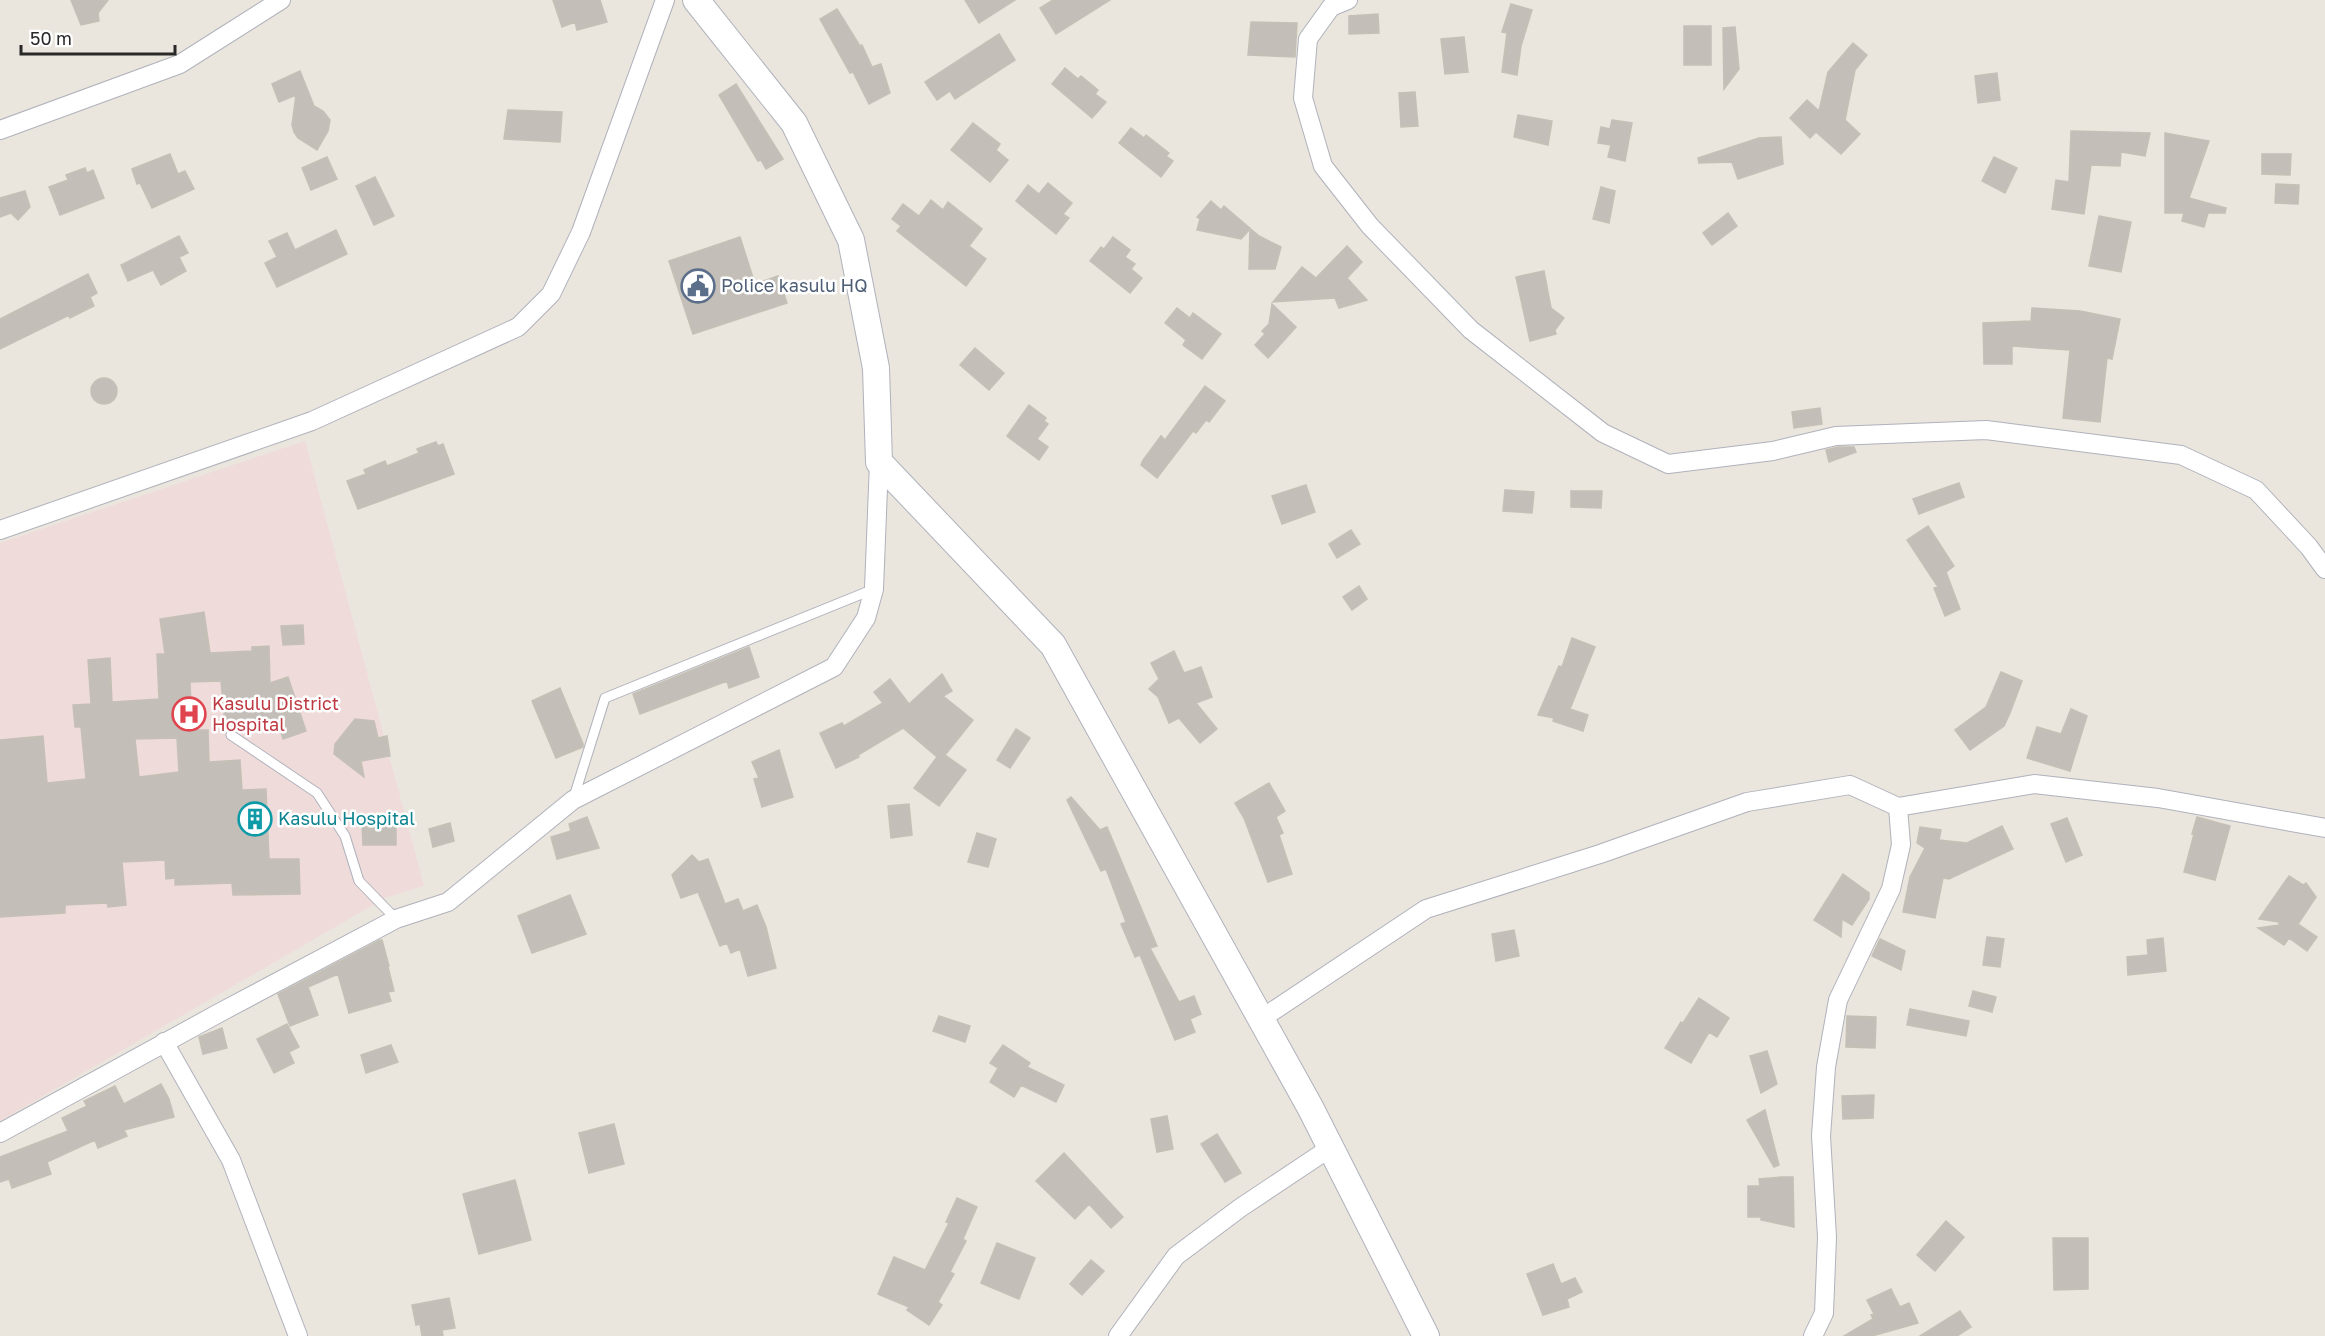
<svg xmlns="http://www.w3.org/2000/svg" width="2325" height="1336" font-family="'Golos Text',sans-serif">
	<rect width="100%" height="100%" fill="#eae5dd"/>
	<!-- medical -->
	<path fill="#f0dbdb" d="M 305,441 L 424,886 L 385,898 L 0,1121 L 0,543 Z"/>
	<!-- building -->
	<path fill="#c3bfb8" stroke="#c5c0b6" stroke-width="1.5" fill-rule="evenodd" d="M 71,0 L 108,0 L 98,13 L 99,21 L 81,25 Z
		M 553,0 L 600,0 L 607,22 L 577,30 L 575,22 L 562,27 Z
		M 965,0 L 1015,0 L 979,23 Z
		M 1053,0 L 1110,0 L 1056,34 L 1040,8 Z
		M 1511,4 L 1532,10 L 1521,46 L 1517,75 L 1502,72 L 1507,33 L 1502,32 Z
		M 837,9 L 860,46 L 862,45 L 872,67 L 881,64 L 890,93 L 869,104 L 853,72 L 850,73 L 820,19 Z
		M 1378,14 L 1379,33 L 1349,34 L 1349,16 Z
		M 1251,22 L 1297,23 L 1295,57 L 1248,55 Z
		M 1684,26 L 1711,26 L 1711,65 L 1684,65 Z
		M 1735,27 L 1739,69 L 1724,89 L 1723,28 Z
		M 999,34 L 1015,60 L 955,99 L 950,91 L 937,100 L 925,82 Z
		M 1464,37 L 1468,72 L 1445,74 L 1441,39 Z
		M 1853,43 L 1867,55 L 1855,70 L 1845,120 L 1860,134 L 1841,154 L 1816,132 L 1810,138 L 1790,118 L 1807,100 L 1819,111 L 1828,72 Z
		M 1065,68 L 1078,79 L 1081,76 L 1098,90 L 1095,94 L 1106,102 L 1092,118 L 1052,84 Z
		M 300,71 L 314,106 L 323,111 L 330,120 L 328,131 L 317,150 L 298,138 L 294,132 L 292,125 L 296,95 L 279,102 L 272,84 Z
		M 1997,73 L 2000,100 L 1978,103 L 1975,76 Z
		M 736,84 L 783,159 L 766,169 L 761,160 L 758,161 L 719,95 Z
		M 1415,92 L 1418,126 L 1401,127 L 1399,93 Z
		M 508,110 L 562,112 L 560,142 L 504,139 Z
		M 1518,115 L 1552,121 L 1548,145 L 1514,137 Z
		M 1612,120 L 1632,123 L 1625,161 L 1608,157 L 1611,145 L 1598,143 L 1601,127 L 1610,129 Z
		M 973,123 L 1000,144 L 996,150 L 1008,160 L 990,182 L 951,150 Z
		M 1131,128 L 1144,138 L 1146,135 L 1169,153 L 1166,156 L 1173,161 L 1161,177 L 1119,143 Z
		M 2071,131 L 2150,133 L 2145,156 L 2121,152 L 2120,166 L 2091,165 L 2084,214 L 2052,209 L 2056,180 L 2069,182 Z
		M 2165,133 L 2209,141 L 2189,198 L 2226,208 L 2225,213 L 2208,213 L 2204,227 L 2182,221 L 2184,213 L 2165,213 Z
		M 1781,137 L 1783,164 L 1738,179 L 1732,162 L 1699,163 L 1698,158 L 1759,138 Z
		M 170,154 L 178,174 L 185,171 L 194,189 L 152,208 L 140,183 L 137,184 L 132,169 Z
		M 2262,154 L 2291,154 L 2290,175 L 2262,174 Z
		M 327,157 L 337,179 L 311,190 L 302,168 Z
		M 1994,157 L 2017,168 L 2005,193 L 1982,181 Z
		M 85,168 L 87,173 L 93,170 L 104,198 L 60,215 L 49,187 L 68,180 L 66,175 Z
		M 375,177 L 394,216 L 374,225 L 356,186 Z
		M 1048,183 L 1072,203 L 1063,214 L 1069,218 L 1056,234 L 1016,201 L 1028,185 L 1039,194 Z
		M 2276,184 L 2299,185 L 2298,204 L 2275,203 Z
		M 1601,187 L 1615,191 L 1609,223 L 1593,219 Z
		M 25,191 L 30,207 L 18,220 L 11,213 L 0,217 L 0,198 Z
		M 931,200 L 943,210 L 948,202 L 982,229 L 969,246 L 986,259 L 966,286 L 897,231 L 901,226 L 892,219 L 903,204 L 919,216 Z
		M 1211,201 L 1221,210 L 1224,206 L 1259,236 L 1281,247 L 1275,269 L 1249,269 L 1250,229 L 1241,239 L 1197,230 L 1200,219 L 1197,217 Z
		M 1728,213 L 1737,226 L 1712,245 L 1703,233 Z
		M 2099,216 L 2131,222 L 2121,272 L 2089,266 Z
		M 336,230 L 347,254 L 277,287 L 265,263 L 277,257 L 269,241 L 287,233 L 295,250 Z
		M 179,236 L 188,253 L 179,257 L 186,271 L 161,285 L 153,270 L 128,281 L 121,265 Z
		M 740,237 L 755,284 L 778,276 L 787,303 L 693,334 L 669,261 Z
		M 1113,237 L 1130,250 L 1125,257 L 1135,264 L 1131,269 L 1142,278 L 1130,293 L 1090,261 L 1101,247 L 1104,249 Z
		M 1347,246 L 1362,262 L 1347,278 L 1367,300 L 1339,308 L 1335,298 L 1273,302 L 1302,267 L 1316,278 Z
		M 1544,271 L 1551,308 L 1564,318 L 1555,330 L 1556,334 L 1530,341 L 1516,277 Z
		M 88,274 L 97,293 L 90,297 L 94,306 L 70,318 L 69,315 L 0,349 L 0,319 Z
		M 1272,304 L 1296,327 L 1268,358 L 1255,345 L 1265,334 L 1262,331 L 1269,324 Z
		M 1177,308 L 1190,318 L 1193,313 L 1221,334 L 1202,359 L 1183,345 L 1186,340 L 1165,323 Z
		M 2032,308 L 2080,311 L 2120,319 L 2112,359 L 2107,358 L 2100,422 L 2063,418 L 2070,350 L 2012,346 L 2012,364 L 1984,364 L 1983,323 L 2031,321 Z
		M 975,348 L 1004,373 L 989,390 L 960,365 Z
		M91 391a13 13 0 1 1 26 0a13 13 0 1 1-26 0Z
		M 1205,386 L 1225,401 L 1209,422 L 1206,420 L 1196,433 L 1193,431 L 1157,478 L 1141,465 L 1143,460 L 1161,436 L 1165,440 Z
		M 1029,405 L 1046,418 L 1044,421 L 1048,424 L 1037,439 L 1048,447 L 1039,460 L 1007,436 Z
		M 1820,408 L 1822,424 L 1794,428 L 1792,412 Z
		M 436,442 L 438,446 L 443,444 L 454,474 L 358,509 L 347,481 L 366,474 L 364,470 L 385,461 L 387,466 L 419,453 L 417,449 Z
		M 1838,447 L 1854,447 L 1856,452 L 1829,462 L 1826,450 Z
		M 1959,483 L 1964,497 L 1919,514 L 1913,499 Z
		M 1306,485 L 1315,512 L 1282,524 L 1272,496 Z
		M 1505,490 L 1534,492 L 1532,513 L 1503,511 Z
		M 1571,491 L 1602,491 L 1601,508 L 1571,507 Z
		M 1928,526 L 1954,566 L 1946,572 L 1960,609 L 1945,616 L 1934,588 L 1938,587 L 1907,540 Z
		M 1351,530 L 1360,544 L 1337,558 L 1329,544 Z
		M 1359,586 L 1367,599 L 1352,610 L 1343,597 Z
		M 204,612 L 210,653 L 252,651 L 252,647 L 269,646 L 270,683 L 288,677 L 306,731 L 283,739 L 280,729 L 258,730 L 258,720 L 225,724 L 221,681 L 190,682 L 192,730 L 208,730 L 209,762 L 240,760 L 242,790 L 266,789 L 269,859 L 299,859 L 300,894 L 233,895 L 232,883 L 175,885 L 175,878 L 166,879 L 165,860 L 122,862 L 126,905 L 108,907 L 107,903 L 65,905 L 65,913 L 0,917 L 0,740 L 43,736 L 47,783 L 86,779 L 81,727 L 75,727 L 73,705 L 91,704 L 88,660 L 110,658 L 112,702 L 159,699 L 157,654 L 165,654 L 160,619 ZM 177,738 L 179,772 L 139,777 L 135,739 Z
		M 303,625 L 304,644 L 283,645 L 281,626 Z
		M 1572,638 L 1595,647 L 1570,709 L 1588,715 L 1583,731 L 1553,721 L 1554,718 L 1538,715 L 1559,666 L 1562,667 Z
		M 749,647 L 759,677 L 729,688 L 727,681 L 640,714 L 633,694 Z
		M 1174,651 L 1184,673 L 1201,667 L 1212,697 L 1196,703 L 1217,729 L 1200,743 L 1179,718 L 1169,723 L 1158,697 L 1149,689 L 1159,679 L 1151,663 Z
		M 2001,672 L 2022,681 L 2010,713 L 2004,726 L 1970,750 L 1955,730 L 1986,707 Z
		M 942,674 L 952,691 L 943,696 L 973,720 L 945,755 L 966,770 L 939,806 L 914,788 L 937,757 L 903,728 L 858,755 L 859,757 L 836,768 L 820,733 L 842,723 L 844,726 L 883,703 L 874,692 L 890,679 L 909,704 Z
		M 560,688 L 583,744 L 583,747 L 556,758 L 532,701 Z
		M 2071,709 L 2087,716 L 2070,771 L 2027,758 L 2037,727 L 2061,734 Z
		M 355,719 L 374,721 L 378,738 L 387,736 L 390,756 L 361,761 L 364,777 L 334,754 L 335,744 Z
		M 1016,729 L 1030,738 L 1010,768 L 997,760 Z
		M 779,750 L 793,797 L 762,807 L 754,779 L 759,778 L 752,762 Z
		M 1269,783 L 1285,811 L 1276,817 L 1283,833 L 1279,835 L 1292,874 L 1268,882 L 1244,818 L 1235,803 Z
		M 1071,797 L 1100,830 L 1107,827 L 1157,946 L 1150,948 L 1179,1002 L 1194,996 L 1201,1014 L 1190,1019 L 1195,1032 L 1175,1040 L 1140,955 L 1135,957 L 1121,924 L 1126,922 L 1106,869 L 1101,871 L 1067,800 Z
		M 909,804 L 912,835 L 891,838 L 888,806 Z
		M 587,817 L 599,848 L 557,859 L 551,837 L 571,831 L 569,824 Z
		M 2197,817 L 2230,826 L 2215,880 L 2184,872 L 2194,834 L 2192,834 Z
		M 2067,818 L 2082,855 L 2066,862 L 2051,824 Z
		M 450,823 L 454,841 L 433,847 L 429,829 Z
		M 362,824 L 396,824 L 396,845 L 363,845 Z
		M 2002,826 L 2013,849 L 1949,879 L 1943,878 L 1935,918 L 1903,912 L 1910,877 L 1925,848 L 1917,843 L 1920,827 L 1941,830 L 1939,840 L 1967,843 Z
		M 977,833 L 996,839 L 988,867 L 968,862 Z
		M 692,855 L 699,862 L 708,859 L 725,904 L 738,899 L 743,911 L 757,905 L 766,927 L 776,968 L 748,976 L 740,949 L 731,953 L 727,943 L 720,946 L 698,892 L 681,898 L 672,875 Z
		M 1843,874 L 1869,893 L 1869,899 L 1852,925 L 1842,919 L 1841,937 L 1814,920 Z
		M 2289,876 L 2303,885 L 2306,883 L 2316,897 L 2298,924 L 2317,937 L 2307,951 L 2289,938 L 2284,945 L 2258,928 L 2279,925 L 2279,922 L 2259,919 Z
		M 570,895 L 586,934 L 532,953 L 518,916 Z
		M 1514,930 L 1519,956 L 1496,961 L 1492,934 Z
		M 1987,937 L 2004,939 L 2000,967 L 1983,965 Z
		M 2163,938 L 2166,971 L 2128,975 L 2127,957 L 2148,955 L 2147,940 Z
		M 1880,939 L 1905,951 L 1901,970 L 1872,956 Z
		M 380,940 L 382,940 L 389,966 L 388,967 L 394,991 L 388,992 L 391,1001 L 349,1013 L 338,974 L 308,987 L 318,1015 L 290,1026 L 278,994 Z
		M 1973,991 L 1996,997 L 1992,1012 L 1969,1006 Z
		M 1699,998 L 1729,1018 L 1717,1037 L 1709,1032 L 1691,1063 L 1665,1048 L 1681,1022 L 1683,1023 Z
		M 1910,1009 L 1969,1021 L 1966,1036 L 1907,1025 Z
		M 939,1016 L 970,1026 L 965,1042 L 933,1031 Z
		M 1847,1016 L 1876,1017 L 1875,1048 L 1846,1047 Z
		M 287,1024 L 299,1047 L 289,1052 L 294,1063 L 274,1073 L 257,1039 Z
		M 222,1028 L 227,1048 L 203,1054 L 199,1037 Z
		M 391,1045 L 398,1062 L 366,1073 L 361,1055 Z
		M 1003,1045 L 1030,1063 L 1027,1067 L 1064,1085 L 1056,1102 L 1021,1085 L 1014,1097 L 990,1082 L 998,1068 L 990,1063 Z
		M 1767,1051 L 1777,1084 L 1761,1093 L 1750,1056 Z
		M 161,1084 L 169,1099 L 174,1117 L 124,1130 L 127,1136 L 98,1148 L 95,1140 L 47,1162 L 51,1174 L 12,1188 L 9,1179 L 0,1182 L 0,1157 L 68,1131 L 62,1118 L 87,1106 L 84,1101 L 115,1086 L 124,1104 Z
		M 1874,1095 L 1873,1118 L 1843,1119 L 1842,1096 Z
		M 1765,1110 L 1779,1165 L 1774,1167 L 1747,1120 Z
		M 1167,1116 L 1173,1149 L 1157,1152 L 1151,1119 Z
		M 614,1124 L 624,1164 L 589,1173 L 579,1133 Z
		M 1217,1134 L 1241,1173 L 1225,1182 L 1201,1144 Z
		M 1064,1153 L 1123,1217 L 1111,1228 L 1089,1204 L 1075,1219 L 1036,1181 Z
		M 1782,1177 L 1793,1177 L 1794,1227 L 1761,1220 L 1761,1217 L 1748,1217 L 1748,1186 L 1760,1186 L 1759,1179 Z
		M 515,1180 L 531,1240 L 479,1254 L 463,1194 Z
		M 957,1198 L 977,1207 L 963,1239 L 966,1241 L 950,1272 L 954,1274 L 938,1302 L 942,1305 L 929,1325 L 907,1310 L 909,1307 L 878,1294 L 894,1257 L 925,1270 L 949,1223 L 946,1222 Z
		M 1946,1221 L 1964,1237 L 1935,1271 L 1917,1255 Z
		M 2053,1238 L 2088,1238 L 2088,1289 L 2054,1290 Z
		M 997,1243 L 1035,1258 L 1019,1299 L 981,1283 Z
		M 1091,1260 L 1104,1271 L 1082,1295 L 1070,1284 Z
		M 1553,1264 L 1561,1284 L 1575,1278 L 1582,1292 L 1567,1299 L 1569,1307 L 1543,1315 L 1527,1274 Z
		M 1891,1289 L 1900,1307 L 1909,1303 L 1918,1323 L 1872,1336 L 1844,1336 L 1873,1319 L 1871,1315 L 1874,1314 L 1867,1300 Z
		M 449,1298 L 455,1328 L 442,1330 L 443,1336 L 422,1336 L 420,1324 L 416,1325 L 412,1305 Z
		M 1960,1311 L 1971,1327 L 1957,1336 L 1920,1336 Z"/>
	<g fill="none" stroke-linecap="round" stroke-linejoin="round">
		<defs>
			<path id="lane" d="M 231,735 L 317,793 L 345,836 L 359,881 L 396,919
				M 573,800 L 605,698 L 874,589"/>
			<path id="street" d="M 1348,0 L 1331,7 L 1308,39 L 1303,98 L 1323,166 L 1370,226 L 1471,330 L 1603,433 L 1668,464 L 1773,451 L 1836,436 L 1986,430 L 2181,455 L 2256,490 L 2309,547 L 2325,569
				M 0,130 L 180,64 L 281,0
				M 0,530 L 312,421 L 518,327 L 551,294 L 581,232 L 665,0
				M 1898,807 L 2034,784 L 2158,798 L 2325,828
				M 1261,1019 L 1426,909 L 1600,854 L 1747,802 L 1850,785 L 1898,807 L 1901,845 L 1891,889 L 1838,1000 L 1826,1067 L 1821,1136 L 1827,1237 L 1824,1313 L 1813,1336
				M 164,1042 L 231,1160 L 298,1336
				M 0,1133 L 219,1013 L 396,919 L 448,902 L 573,800 L 834,667 L 866,618 L 874,589 L 879,462
				M 1118,1336 L 1176,1256 L 1240,1208 L 1321,1154 L 1332,1149"/>
			<path id="secondary" d="M 696,0 L 794,123 L 851,240 L 876,368 L 879,462 L 1053,645 L 1310,1107 L 1426,1336"/>
		</defs>
		<!-- lane casing -->
		<use href="#lane" stroke="#b0b2bc" stroke-width="11"/>
		<!-- street casing -->
		<use href="#street" stroke="#b0b2bc" stroke-width="20"/>
		<!-- secondary casing -->
		<use href="#secondary" stroke="#b0b2bc" stroke-width="28"/>
		<!-- lane -->
		<use href="#lane" stroke="#fff" stroke-width="9"/>
		<!-- street -->
		<use href="#street" stroke="#fff" stroke-width="18"/>
		<!-- secondary -->
		<use href="#secondary" stroke="#fff" stroke-width="26"/>
	</g>
	<!-- icons -->
	<defs>
		<symbol id="civic-ring" viewBox="-11 -11 22 22"><circle r="9.5" fill="#fff" stroke="#5c6f8a" stroke-width="1.5"/><path d="M-.6-6.5H3V-4.5H.6V-3L4-1V1h2V6H-6V1h2V-1L-.6-3ZM-1.2 2.5V6h2.4V2.5Z" fill="#5c6f8a"/></symbol>
		<symbol id="hospital-ring" viewBox="-11 -11 22 22"><circle r="9.5" fill="#fff" stroke="#e0444e" stroke-width="1.5"/><path d="M-5-5h3v3.5h4V-5h3V5h-3V1.5h-4V5h-3Z" fill="#e0444e"/></symbol>
		<symbol id="building-ring" viewBox="-11 -11 22 22"><circle r="9.5" fill="#fff" stroke="#0f9aa8" stroke-width="1.5"/><path d="M-4-6H4V6H1V3H-1V6H-4ZM-2.5-4.3h1.7v1.8h-1.7ZM.8-4.3h1.7v1.8H.8ZM-2.5-1h1.7V.8h-1.7ZM.8-1h1.7V.8H.8Z" fill="#0f9aa8"/></symbol>
	</defs>
	<g fill-rule="evenodd">
		<use href="#civic-ring" x="679" y="267" width="38" height="38"/>
		<use href="#hospital-ring" x="170" y="695" width="38" height="38"/>
		<use href="#building-ring" x="236" y="800" width="38" height="38"/>
	</g>
	<g text-anchor="middle" stroke-width="5" stroke-linejoin="round" paint-order="stroke">
		<!-- service labels -->
		<g font-size="18" fill="#4e5e75" stroke="#fff" text-anchor="start">
			<text x="721" y="292">Police kasulu HQ</text>
		</g>
		<!-- health labels -->
		<g font-size="18" fill="#be3a42" stroke="#fff" text-anchor="start">
			<text x="212" y="710">Kasulu District<tspan x="212" dy="21">Hospital</tspan></text>
		</g>
		<!-- culture labels -->
		<g font-size="18" fill="#0d838f" stroke="#fff" text-anchor="start">
			<text x="278" y="825">Kasulu Hospital</text>
		</g>
	</g>
	<!-- scale -->
	<path d="M21 45v9h154v-9" fill="none" stroke="#292929" stroke-width="3"/>
	<text x="30" y="45" font-size="18" fill="#292929" stroke="#ffffff" stroke-width="4.5" paint-order="stroke">50 m</text>
</svg>
